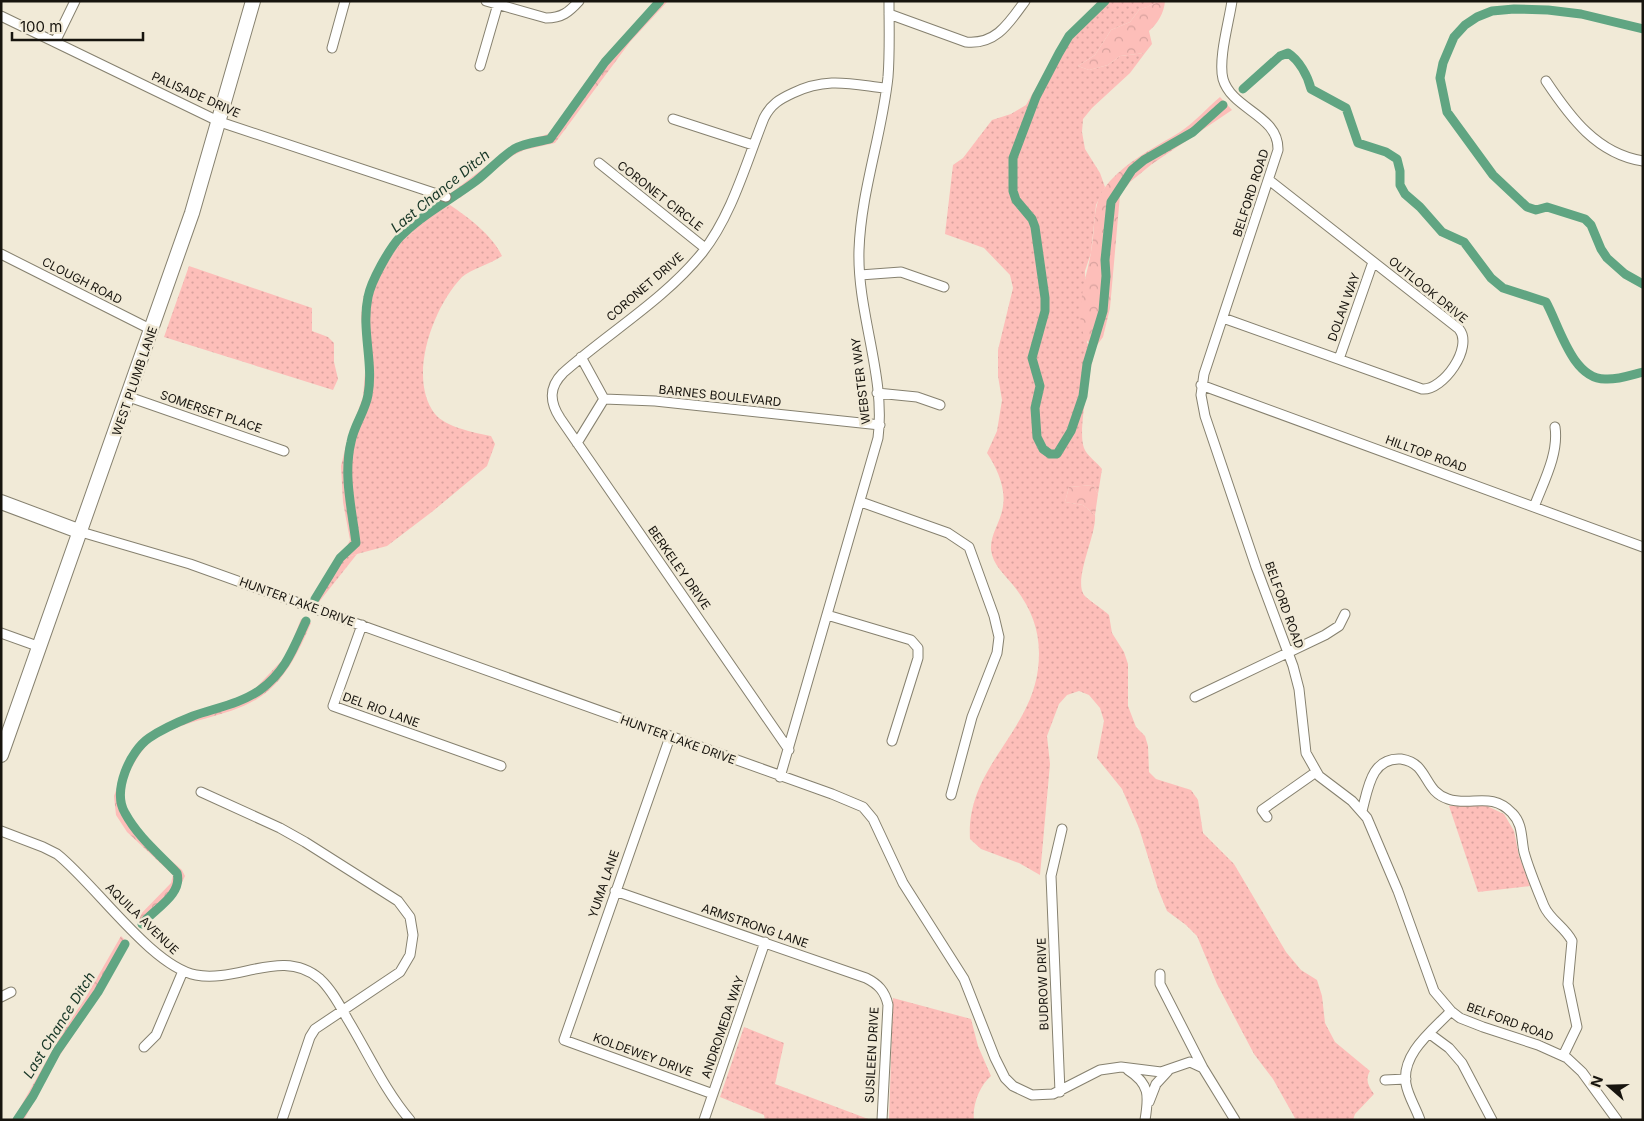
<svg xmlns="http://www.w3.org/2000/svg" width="1644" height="1121" font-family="Inter,sans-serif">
	<defs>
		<pattern id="grass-dots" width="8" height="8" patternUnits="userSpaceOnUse" patternTransform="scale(1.25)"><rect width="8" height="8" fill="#fdbeb9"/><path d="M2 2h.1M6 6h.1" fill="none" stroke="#d8a29e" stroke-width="1.8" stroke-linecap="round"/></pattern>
		<pattern id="forest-crowns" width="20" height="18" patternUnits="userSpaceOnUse" patternTransform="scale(1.25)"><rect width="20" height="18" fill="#fdbeb9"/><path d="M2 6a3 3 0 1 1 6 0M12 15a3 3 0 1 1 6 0" fill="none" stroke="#d8a29e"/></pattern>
	</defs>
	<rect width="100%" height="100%" fill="#f1ead7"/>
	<!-- grass -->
	<path fill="url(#grass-dots)" d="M 1097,1 L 1161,1 L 1139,10 L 1130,22 L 1111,30 L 1095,55 L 1078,66 L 1089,70 L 1108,65 L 1120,56 L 1145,53 L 1130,73 L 1092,108 L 1083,119 L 1082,132 L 1085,149 L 1100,173 L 1105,187 L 1096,205 L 1091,253 L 1085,271 L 1087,343 L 1095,348 C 1091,369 1077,431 1084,448 C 1087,456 1097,462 1102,469 L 1098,494 L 1093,485 L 1069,487 L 1065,502 L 1083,505 L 1095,515 C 1097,534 1073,579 1084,595 C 1087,599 1104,610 1109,615 L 1112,633 L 1124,652 L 1128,664 L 1128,706 L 1136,727 L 1145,736 L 1148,746 L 1149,772 L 1156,779 L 1191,790 L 1198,800 L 1203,833 L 1234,864 L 1286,952 L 1301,970 L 1317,980 L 1322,996 L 1325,1023 L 1335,1042 L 1370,1071 C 1365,1079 1368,1086 1374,1094 L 1355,1114 L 1353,1120 L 1296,1120 L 1273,1079 L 1254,1054 L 1217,984 L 1197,936 L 1186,925 L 1167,911 L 1158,889 L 1139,828 L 1122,789 L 1097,758 L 1104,721 L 1100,708 L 1089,695 L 1079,691 L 1067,695 L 1059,704 L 1047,736 L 1050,764 L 1040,875 L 1019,863 L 981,849 L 970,839 C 966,768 1030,734 1038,669 C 1042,637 1034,611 1013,585 C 1004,574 993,565 991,550 C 990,534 1001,522 1003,506 C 1006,488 997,468 987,453 L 997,431 L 1002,400 L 998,376 L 998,350 L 1013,288 L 1010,275 L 984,248 L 945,234 L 953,165 L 963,158 L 992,120 L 1011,114 L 1026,105 L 1066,36 L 1095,7 Z
		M 450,205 C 469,218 492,235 502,256 C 491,264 471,269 462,277 C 433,307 407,378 435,414 C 445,427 476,433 491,436 L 495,444 L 487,466 L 433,511 L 387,546 L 357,554 L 319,602 L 312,600 L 341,559 L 357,554 L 352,496 L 343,502 L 341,466 L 347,441 L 363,397 L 366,360 L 361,316 L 364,295 L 377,270 L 386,268 L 402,241 Z
		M 189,266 L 312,308 L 312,331 L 328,337 L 334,343 L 334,362 L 338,379 L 333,390 L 164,337 Z
		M 1449,806 L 1487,806 L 1504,814 L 1514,831 L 1519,856 L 1530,886 L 1478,892 Z
		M 893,998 L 971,1019 L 978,1046 L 991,1076 C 980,1085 972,1105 974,1120 L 889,1120 Z
		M 744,1027 L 784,1043 L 775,1084 L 871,1120 L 765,1120 L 764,1115 L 720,1097 Z"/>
	<!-- forest -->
	<path fill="url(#forest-crowns)" d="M 659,1 L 668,1 L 630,42 L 555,143 L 524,150 L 512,156 L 460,198 L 451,193 L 514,145 L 548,134 L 556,128 L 576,96 L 601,63 Z
		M 1161,1 L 1165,1 C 1164,13 1158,23 1149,31 L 1152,44 L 1145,53 L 1120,56 L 1108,65 L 1089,70 L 1078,66 L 1095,55 L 1111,30 L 1130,22 L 1139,10 Z
		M 1220,97 L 1232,110 L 1152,164 L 1130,182 L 1120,195 L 1110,308 L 1103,337 L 1095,348 C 1067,330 1087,278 1091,252 C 1096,229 1091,205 1106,186 C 1125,162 1154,148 1180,132 C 1194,123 1207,108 1220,97 Z
		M 443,202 L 450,205 L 402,241 L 386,268 L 377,270 L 397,236 Z
		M 1093,485 L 1098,494 L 1095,515 L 1083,505 L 1065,502 L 1069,487 Z
		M 351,495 L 361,541 L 357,554 L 341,559 L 350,540 L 343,502 Z
		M 301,619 L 311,623 C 299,651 285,682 257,699 C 226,718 185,719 154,739 C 145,745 136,759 131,769 C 106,814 151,843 182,870 L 185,876 L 176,895 L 142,927 L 135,920 L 171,883 L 173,875 L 127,832 L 116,815 L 114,796 L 123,770 L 133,750 L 152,732 L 178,718 L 251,693 L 287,655 Z
		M 121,936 L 128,943 L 107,983 L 51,1069 L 24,1120 L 13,1120 L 62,1033 L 86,997 Z"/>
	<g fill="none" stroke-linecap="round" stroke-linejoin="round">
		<!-- canal -->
		<path stroke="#60a582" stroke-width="9" d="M 1105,1 L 1069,36 L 1059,53 L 1036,97 L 1013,158 L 1013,191 L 1016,200 L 1032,219 L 1035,227 L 1045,298 L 1045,311 L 1032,358 L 1040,386 L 1035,408 L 1037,437 L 1043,449 L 1050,454 L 1057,454 L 1071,431 L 1083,396 L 1087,364 L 1103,311 L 1106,276 L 1105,260 L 1111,202 L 1132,170 L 1144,160 L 1193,132 L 1223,105
			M 1643,29 L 1581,14 L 1548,10 L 1514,9 L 1492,11 L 1477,17 L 1465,25 L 1454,37 L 1443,63 L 1440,78 L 1447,112 L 1493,175 L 1527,207 L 1536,210 L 1547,207 L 1585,219 L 1591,225 L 1601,249 L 1607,258 L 1625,274 L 1643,284
			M 1243,89 L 1280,56 L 1288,53 C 1299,60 1308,76 1311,89 L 1346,108 L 1358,143 L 1386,152 L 1397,159 L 1400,171 L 1400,185 L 1405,194 L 1420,207 L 1442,232 L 1464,242 L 1491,278 L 1503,288 L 1546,302 C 1559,325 1572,379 1605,379 C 1617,380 1631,375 1643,372
			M 315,599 L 340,558 L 356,543 C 352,510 343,475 351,442 C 354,425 365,412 368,395 C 374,363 361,330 368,297 C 371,281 389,249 400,237 C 421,215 452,199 476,181 C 489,171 500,158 514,149 C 525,143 538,142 550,139 L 605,62 L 660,1
			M 142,924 C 154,909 183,895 177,873 C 159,854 138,837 125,813 C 112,791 130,751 149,738 C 162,729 178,722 193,716 C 215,708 240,704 260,690 C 286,671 293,649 306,621
			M 17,1120 L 33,1096 L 57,1051 L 98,992 L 125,944"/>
		<defs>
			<path id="street" d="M 486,1 L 546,18 C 562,18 569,12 579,1
				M 1232,1 C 1229,22 1218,59 1223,79 C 1232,110 1279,115 1278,150 L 1204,374 L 1201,395 L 1205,416 L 1256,567 L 1293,666 L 1299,689 L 1306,753 L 1319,776 L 1352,801 L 1367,818 L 1398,891 L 1434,991 L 1451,1011 L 1460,1018 L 1483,1027 L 1538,1045 L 1567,1058 L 1582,1072 L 1617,1120
				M 889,14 L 966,42 C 996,45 1009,23 1025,1
				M 1,16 L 220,122 L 446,197
				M 55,42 L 75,1
				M 332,48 L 345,1
				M 480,66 L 498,4
				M 1546,81 C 1570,117 1597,154 1643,161
				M 673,119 L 753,145
				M 599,163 L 705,248
				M 1,254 L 152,330
				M 860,275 L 901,272 L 944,287
				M 1223,318 L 1422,389 C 1443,391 1474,347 1459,329 L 1269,180
				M 581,357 L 604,399 L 655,401 L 880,425
				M 1339,359 L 1373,262
				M 1201,385 L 1643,547
				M 877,393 L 917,397 L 940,405
				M 129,397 L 284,451
				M 577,443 L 604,399
				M 861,502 L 948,533 L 969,547 L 994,616 L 999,637 L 997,653 L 972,717 L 951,795
				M 1534,507 C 1543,483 1559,454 1555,427
				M 81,532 L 190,564 L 832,794 L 863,807 L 873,819 L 903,883 L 964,979 L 995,1058 L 1005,1078 L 1013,1086 L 1032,1095 L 1053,1094 L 1100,1070 L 1121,1067 L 1161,1072 L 1190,1062 L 1203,1068
				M 827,615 L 911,640 L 918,648 L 918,658 L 892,741
				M 362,625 L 333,706 L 501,766
				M 1,633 L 40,647
				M 1195,697 L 1325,635 L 1339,626 L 1345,614
				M 670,737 L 564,1040 L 713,1094
				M 789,750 L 560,418 C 549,401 549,387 563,373 C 608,333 664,300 702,253 C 732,215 746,163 764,118 C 771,104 780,99 793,93 C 827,77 850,84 885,88
				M 780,777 L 878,438 C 886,376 857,313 859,250 C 861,191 882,135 888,77 C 890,52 889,26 889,1
				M 201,792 L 280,828 L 305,842 L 398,901 L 410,917 L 413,935 L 410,955 L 400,972 L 315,1029 L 310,1037 L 282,1120
				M 1362,811 C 1368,789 1371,757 1401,759 C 1407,760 1413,762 1418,767 C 1429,779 1430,793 1448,799 C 1471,807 1491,791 1512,813 C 1523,824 1521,838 1524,852 C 1529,870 1537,889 1544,906 C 1550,920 1565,927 1572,941 L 1568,984 L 1577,1027 L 1563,1056
				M 1267,817 L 1262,810 L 1316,772
				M 1,831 L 43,847 L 57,854 C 95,884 152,967 196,975 C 238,983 283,947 320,979 C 332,990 340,1006 348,1020 C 368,1053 385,1091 410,1120
				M 615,891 L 866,978 C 878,984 885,991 888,1005 L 882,1120
				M 1160,974 L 1160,984 L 1203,1068 L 1235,1120
				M 1,997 L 11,992
				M 1430,1034 L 1449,1048 L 1462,1063 L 1492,1120
				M 144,1047 L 156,1035 L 183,971
				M 1128,1070 C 1150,1084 1149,1096 1145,1120
				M 1385,1080 L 1406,1079
				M 1060,1092 L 1051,876 L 1062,829
				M 1149,1102 L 1156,1084 L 1168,1071
				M 704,1120 L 765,942
				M 1420,1120 C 1416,1108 1408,1096 1406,1084 C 1401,1054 1432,1031 1451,1011"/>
			<path id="secondary" d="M 1,502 L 81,532
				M 1,755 L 192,213 L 253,1"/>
		</defs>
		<!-- street casing -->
		<use href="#street" stroke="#86816f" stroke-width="11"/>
		<!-- secondary casing -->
		<use href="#secondary" stroke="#86816f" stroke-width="16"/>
		<!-- street -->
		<use href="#street" stroke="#fff" stroke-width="9"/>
		<!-- secondary -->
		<use href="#secondary" stroke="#fff" stroke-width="14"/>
	</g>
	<g text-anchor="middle" stroke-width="5" stroke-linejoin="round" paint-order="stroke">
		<!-- street labels -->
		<g font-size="12" fill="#17140e" stroke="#f1ead7">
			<text transform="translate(196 95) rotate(24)" y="4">PALISADE DRIVE</text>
			<text transform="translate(1251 193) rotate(-72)" y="4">BELFORD ROAD</text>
			<text transform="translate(660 196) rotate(38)" y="4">CORONET CIRCLE</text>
			<text transform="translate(82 281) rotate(27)" y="4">CLOUGH ROAD</text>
			<text transform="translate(645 287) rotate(-41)" y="4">CORONET DRIVE</text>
			<text transform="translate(1428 290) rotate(39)" y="4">OUTLOOK DRIVE</text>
			<text transform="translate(1344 307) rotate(-70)" y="4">DOLAN WAY</text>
			<text transform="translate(135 381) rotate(-71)" y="4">WEST PLUMB LANE</text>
			<text transform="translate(861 381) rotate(-97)" y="4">WEBSTER WAY</text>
			<text transform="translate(720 396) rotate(6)" y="4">BARNES BOULEVARD</text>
			<text transform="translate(211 412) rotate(19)" y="4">SOMERSET PLACE</text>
			<text transform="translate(1426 454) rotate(20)" y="4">HILLTOP ROAD</text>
			<text transform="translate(679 568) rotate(55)" y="4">BERKELEY DRIVE</text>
			<text transform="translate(297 602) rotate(20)" y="4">HUNTER LAKE DRIVE</text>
			<text transform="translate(1284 605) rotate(70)" y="4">BELFORD ROAD</text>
			<text transform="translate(381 710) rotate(20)" y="4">DEL RIO LANE</text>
			<text transform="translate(678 740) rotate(20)" y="4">HUNTER LAKE DRIVE</text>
			<text transform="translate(604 884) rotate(-71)" y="4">YUMA LANE</text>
			<text transform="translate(142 919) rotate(44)" y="4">AQUILA AVENUE</text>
			<text transform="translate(755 926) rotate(19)" y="4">ARMSTRONG LANE</text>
			<text transform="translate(1043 984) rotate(-92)" y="4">BUDROW DRIVE</text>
			<text transform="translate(1510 1022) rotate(20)" y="4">BELFORD ROAD</text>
			<text transform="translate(723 1027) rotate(-71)" y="4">ANDROMEDA WAY</text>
			<text transform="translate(643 1055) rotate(20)" y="4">KOLDEWEY DRIVE</text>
			<text transform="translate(872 1055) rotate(-87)" y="4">SUSILEEN DRIVE</text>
		</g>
		<!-- water labels -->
		<g font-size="14" font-style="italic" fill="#163626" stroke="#f1ead7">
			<text transform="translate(440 191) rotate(-39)" y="5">Last Chance Ditch</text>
			<text transform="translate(59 1025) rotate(-58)" y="5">Last Chance Ditch</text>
		</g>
	</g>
	<!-- border -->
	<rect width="1644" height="1121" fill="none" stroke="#17140e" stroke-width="5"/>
	<!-- north arrow -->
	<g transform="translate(1609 1086) rotate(290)" stroke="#f1ead7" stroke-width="4" paint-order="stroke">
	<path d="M0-4L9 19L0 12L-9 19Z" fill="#17140e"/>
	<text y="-8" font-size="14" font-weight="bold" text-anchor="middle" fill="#17140e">N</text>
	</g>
	<!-- scale -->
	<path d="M12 32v8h131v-8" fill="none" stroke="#17140e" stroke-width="2.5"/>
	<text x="20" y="32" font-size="15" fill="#17140e" stroke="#f1ead7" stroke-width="4" paint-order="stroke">100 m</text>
</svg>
